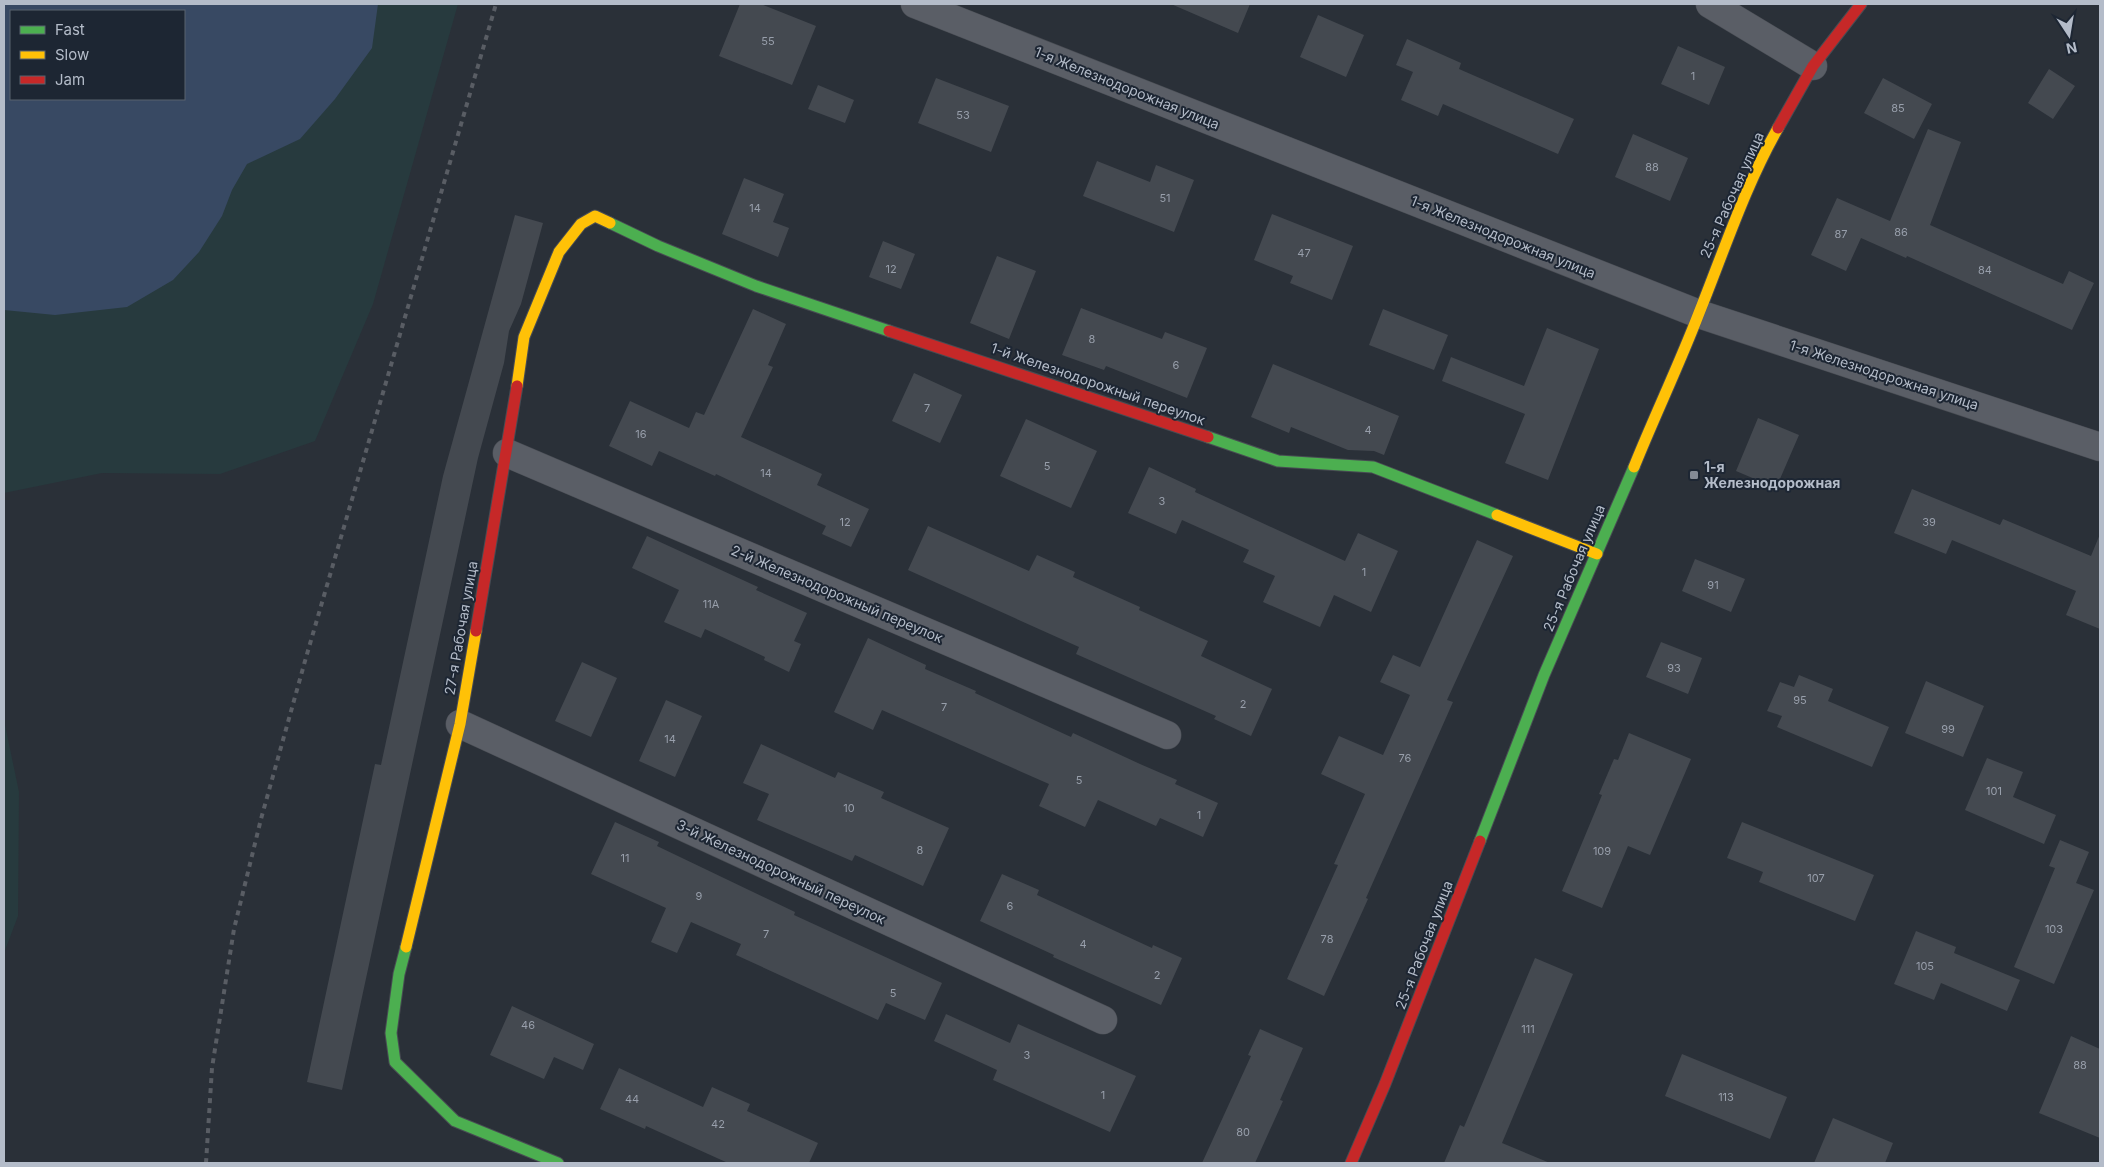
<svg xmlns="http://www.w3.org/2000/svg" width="2104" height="1167" font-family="Inter,sans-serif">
	<rect width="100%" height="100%" fill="#2a3038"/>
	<!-- green -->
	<path fill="#273a3e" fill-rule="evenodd" d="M 4,4 L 458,4 L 373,304 L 315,441 L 220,474 L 102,473 L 4,493 ZM 11,11 L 184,11 L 184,99 L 11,99 Z
		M 4,720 L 19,792 L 18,916 L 4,953 Z"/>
	<!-- water -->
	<path fill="#384963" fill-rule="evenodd" d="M 4,4 L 378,4 L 372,48 L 335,99 L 300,139 L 247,164 L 232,190 L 222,216 L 199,252 L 173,280 L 127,307 L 55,315 L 4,310 ZM 11,11 L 184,11 L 184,99 L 11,99 Z"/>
	<!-- building -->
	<path fill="#444950" d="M 740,4 L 761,4 L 816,26 L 792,85 L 719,56 Z
		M 1171,4 L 1250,4 L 1238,33 Z
		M 1318,15 L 1364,35 L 1346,77 L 1300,57 Z
		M 1407,39 L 1461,63 L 1459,69 L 1574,119 L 1558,154 L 1443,104 L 1438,116 L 1401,100 L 1413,72 L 1396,65 Z
		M 1678,46 L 1725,67 L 1709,105 L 1661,84 Z
		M 2049,69 L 2075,86 L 2053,119 L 2028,103 Z
		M 936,78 L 1009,106 L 991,152 L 918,123 Z
		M 1883,78 L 1932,104 L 1914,139 L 1864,113 Z
		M 818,85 L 854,100 L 845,123 L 808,109 Z
		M 1928,129 L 1961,142 L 1930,225 L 2063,284 L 2069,271 L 2094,283 L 2072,330 L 1907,256 L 1906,258 L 1861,238 L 1846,271 L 1811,255 L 1837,198 L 1890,221 Z
		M 1633,134 L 1688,158 L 1670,201 L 1615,177 Z
		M 1097,161 L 1150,182 L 1156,165 L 1194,180 L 1174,232 L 1083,196 Z
		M 744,178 L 784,194 L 773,222 L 789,228 L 778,257 L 722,234 Z
		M 1272,214 L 1353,246 L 1332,300 L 1290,283 L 1293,276 L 1254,260 Z
		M 515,215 L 543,223 L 521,304 L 509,331 L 504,363 L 478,458 L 342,1090 L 307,1082 L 375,764 L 381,765 L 443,476 Z
		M 883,241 L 915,254 L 901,289 L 869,277 Z
		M 997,256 L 1036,271 L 1009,339 L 970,323 Z
		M 1081,308 L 1162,339 L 1165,332 L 1207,348 L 1187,398 L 1106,366 L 1104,370 L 1062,355 Z
		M 753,309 L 786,324 L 768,365 L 773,367 L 741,437 L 822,474 L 817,485 L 869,509 L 851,547 L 822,534 L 826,526 L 716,474 L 715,476 L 659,451 L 652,466 L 609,446 L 630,401 L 689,428 L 696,412 L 704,415 Z
		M 1383,309 L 1448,335 L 1434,370 L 1369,345 Z
		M 1547,328 L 1599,349 L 1548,480 L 1505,463 L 1525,414 L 1442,381 L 1451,357 L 1524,386 Z
		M 1273,364 L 1399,416 L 1384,455 L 1374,451 L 1348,450 L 1291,427 L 1289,433 L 1251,417 Z
		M 914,373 L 962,395 L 940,443 L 892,421 Z
		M 1758,418 L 1799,435 L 1776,488 L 1736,471 Z
		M 1026,419 L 1097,451 L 1071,508 L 1000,476 Z
		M 1149,467 L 1196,489 L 1195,492 L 1345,561 L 1358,533 L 1398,551 L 1371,612 L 1334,595 L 1320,627 L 1263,602 L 1275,576 L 1243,562 L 1249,550 L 1182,520 L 1176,534 L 1128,513 Z
		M 1912,489 L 2000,525 L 2003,519 L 2091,556 L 2100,534 L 2100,629 L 2066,615 L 2076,591 L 1952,540 L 1946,554 L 1894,533 Z
		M 928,526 L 1029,571 L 1037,555 L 1075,572 L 1073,577 L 1140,607 L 1139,610 L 1208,641 L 1201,656 L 1272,689 L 1251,736 L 1214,719 L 1216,716 L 1076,654 L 1079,647 L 908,570 Z
		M 647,536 L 758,587 L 756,590 L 807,613 L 794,641 L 801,644 L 789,672 L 764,660 L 765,657 L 705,629 L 701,638 L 664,622 L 679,590 L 632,568 Z
		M 1477,540 L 1513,556 L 1447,700 L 1453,702 L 1366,898 L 1368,899 L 1324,996 L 1287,979 L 1338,865 L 1334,864 L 1365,794 L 1321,774 L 1339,736 L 1383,755 L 1410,695 L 1380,682 L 1393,655 L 1420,667 Z
		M 1695,559 L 1745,579 L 1731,612 L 1682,591 Z
		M 868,638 L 926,665 L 925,669 L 976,691 L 975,693 L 1071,737 L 1073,733 L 1140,764 L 1177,780 L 1175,784 L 1218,803 L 1203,837 L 1160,818 L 1156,826 L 1098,800 L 1085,827 L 1039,806 L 1049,784 L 882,710 L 873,730 L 834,712 Z
		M 1661,642 L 1702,658 L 1688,694 L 1646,677 Z
		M 582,662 L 617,678 L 591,737 L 555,721 Z
		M 1799,675 L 1833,689 L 1828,701 L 1889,727 L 1872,767 L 1777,727 L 1782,716 L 1767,711 L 1780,682 L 1794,687 Z
		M 1926,681 L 1984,706 L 1963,757 L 1905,733 Z
		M 666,700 L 702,716 L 675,777 L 639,761 Z
		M 1629,733 L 1691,759 L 1650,855 L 1628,846 L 1602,908 L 1562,891 L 1602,795 L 1599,794 L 1614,759 L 1618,760 Z
		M 761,744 L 835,778 L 838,772 L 884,792 L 881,798 L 949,828 L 923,886 L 855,855 L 852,861 L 757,820 L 769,794 L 743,783 Z
		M 1987,758 L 2023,772 L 2013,797 L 2056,815 L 2044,844 L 1965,810 Z
		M 615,822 L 659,842 L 657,846 L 795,912 L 794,915 L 942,983 L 925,1020 L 886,1003 L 878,1020 L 736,955 L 741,944 L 691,922 L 677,953 L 651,942 L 666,908 L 591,874 Z
		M 1742,822 L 1874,875 L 1855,921 L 1759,882 L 1763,872 L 1727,858 Z
		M 2060,840 L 2089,852 L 2076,883 L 2094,890 L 2054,984 L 2014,967 L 2055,868 L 2049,866 Z
		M 1002,874 L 1039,890 L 1037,895 L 1152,948 L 1153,945 L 1182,958 L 1161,1005 L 1053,957 L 1054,955 L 980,921 Z
		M 1916,931 L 1956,947 L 1954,953 L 2020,980 L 2007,1011 L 1941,983 L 1934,1000 L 1894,984 Z
		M 1535,958 L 1573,974 L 1502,1143 L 1550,1163 L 1444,1163 L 1460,1125 L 1464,1127 Z
		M 512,1006 L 594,1044 L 583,1070 L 554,1057 L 544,1079 L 490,1055 Z
		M 946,1014 L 1010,1043 L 1018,1024 L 1136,1076 L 1110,1132 L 993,1080 L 997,1070 L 934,1041 Z
		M 1260,1029 L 1303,1048 L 1280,1100 L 1283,1101 L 1255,1163 L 1202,1163 L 1251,1056 L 1248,1055 Z
		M 2071,1036 L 2100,1049 L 2100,1138 L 2039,1113 Z
		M 1682,1054 L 1787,1097 L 1770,1139 L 1665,1096 Z
		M 619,1068 L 703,1107 L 712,1087 L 750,1104 L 747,1111 L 818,1143 L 809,1163 L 728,1163 L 646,1126 L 645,1129 L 600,1109 Z
		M 1833,1118 L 1893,1143 L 1885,1163 L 1814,1163 Z"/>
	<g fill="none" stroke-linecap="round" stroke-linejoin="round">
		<defs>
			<path id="street" d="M 915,4 L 1699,314 L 2100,447
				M 1710,4 L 1813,66
				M 507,453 L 1167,735
				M 460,724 L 1103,1020"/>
			<path id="fast" d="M 610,223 L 658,246 L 756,286 L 889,331
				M 1208,437 L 1278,461 L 1373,467 L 1497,515
				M 1480,841 L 1544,675 L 1634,467
				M 406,947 L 399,974 L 391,1033 L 395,1062 L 455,1121 L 558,1163"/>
			<path id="slow" d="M 517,386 L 524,337 L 559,252 L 581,224 L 595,216 L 610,223
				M 1634,467 C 1655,415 1679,365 1699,313 C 1724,251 1745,186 1778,128
				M 1497,515 L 1597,554
				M 406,947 L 460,724 L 476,631"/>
			<path id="jam" d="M 1778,128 L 1813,66 L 1861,4
				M 889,331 L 1208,437
				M 476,631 L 517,386
				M 1351,1163 L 1385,1084 L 1480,841"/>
		</defs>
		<!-- street casing -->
		<use href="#street" stroke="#484c53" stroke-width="29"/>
		<!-- fast casing -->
		<use href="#fast" stroke="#484c53" stroke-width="13"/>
		<!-- slow casing -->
		<use href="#slow" stroke="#484c53" stroke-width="13"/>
		<!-- jam casing -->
		<use href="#jam" stroke="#484c53" stroke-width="13"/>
		<!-- street -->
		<use href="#street" stroke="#5a5e66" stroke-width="28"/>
		<!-- fast -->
		<use href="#fast" stroke="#4caf50" stroke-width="11"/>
		<!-- slow -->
		<use href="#slow" stroke="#ffc107" stroke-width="11"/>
		<!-- jam -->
		<use href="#jam" stroke="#c62828" stroke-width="11"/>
		<!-- rail -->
		<path stroke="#595d64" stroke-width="4" stroke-dasharray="5 5" stroke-linecap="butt" d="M 206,1163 L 212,1068 L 234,929 L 261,819 L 305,661 L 496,4"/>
	</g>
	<!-- markers -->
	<rect fill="#848b96" stroke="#1d2633" stroke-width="2" x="1689" y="470" width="10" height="10" rx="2.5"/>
	<g text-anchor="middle" stroke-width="4" stroke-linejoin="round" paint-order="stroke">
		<!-- number labels -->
		<g font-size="11" fill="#989fab">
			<text x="768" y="45">55</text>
			<text x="1693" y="80">1</text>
			<text x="1898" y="112">85</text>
			<text x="963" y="119">53</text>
			<text x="1652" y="171">88</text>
			<text x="1165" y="202">51</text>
			<text x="755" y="212">14</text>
			<text x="1901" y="236">86</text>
			<text x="1841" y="238">87</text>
			<text x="1304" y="257">47</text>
			<text x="891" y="273">12</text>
			<text x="1985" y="274">84</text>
			<text x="1092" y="343">8</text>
			<text x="1176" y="369">6</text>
			<text x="927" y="412">7</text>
			<text x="1368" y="434">4</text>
			<text x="641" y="438">16</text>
			<text x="1047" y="470">5</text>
			<text x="766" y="477">14</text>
			<text x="1162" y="505">3</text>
			<text x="845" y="526">12</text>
			<text x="1929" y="526">39</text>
			<text x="1364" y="576">1</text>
			<text x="1713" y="589">91</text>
			<text x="711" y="608">11А</text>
			<text x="1674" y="672">93</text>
			<text x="1800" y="704">95</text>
			<text x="1243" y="708">2</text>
			<text x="944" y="711">7</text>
			<text x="1948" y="733">99</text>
			<text x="670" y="743">14</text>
			<text x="1405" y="762">76</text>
			<text x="1079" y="784">5</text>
			<text x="1994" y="795">101</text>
			<text x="849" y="812">10</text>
			<text x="1199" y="819">1</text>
			<text x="920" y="854">8</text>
			<text x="1602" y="855">109</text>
			<text x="625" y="862">11</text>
			<text x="1816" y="882">107</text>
			<text x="699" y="900">9</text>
			<text x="1010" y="910">6</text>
			<text x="2054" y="933">103</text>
			<text x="766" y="938">7</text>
			<text x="1327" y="943">78</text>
			<text x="1083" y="948">4</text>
			<text x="1925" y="970">105</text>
			<text x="1157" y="979">2</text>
			<text x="893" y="997">5</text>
			<text x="528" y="1029">46</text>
			<text x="1528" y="1033">111</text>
			<text x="1027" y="1059">3</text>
			<text x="2080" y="1069">88</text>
			<text x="1103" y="1099">1</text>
			<text x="1726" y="1101">113</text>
			<text x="632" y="1103">44</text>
			<text x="718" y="1128">42</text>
			<text x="1243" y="1136">80</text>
		</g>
		<!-- street labels -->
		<g font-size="14" fill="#b4bcc9" stroke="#1d2633">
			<text transform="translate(1127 88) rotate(22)" y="5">1-я Железнодорожная улица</text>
			<text transform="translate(1732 195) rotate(-66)" y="5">25-я Рабочая улица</text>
			<text transform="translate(1503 237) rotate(22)" y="5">1-я Железнодорожная улица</text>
			<text transform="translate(1884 375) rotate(18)" y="5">1-я Железнодорожная улица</text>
			<text transform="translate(1098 384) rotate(19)" y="5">1-й Железнодорожный переулок</text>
			<text transform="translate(1574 568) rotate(-67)" y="5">25-я Рабочая улица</text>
			<text transform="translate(837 594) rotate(23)" y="5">2-й Железнодорожный переулок</text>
			<text transform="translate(461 628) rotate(-80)" y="5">27-я Рабочая улица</text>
			<text transform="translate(781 872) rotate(25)" y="5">3-й Железнодорожный переулок</text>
			<text transform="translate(1424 945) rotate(-69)" y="5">25-я Рабочая улица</text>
		</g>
		<!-- poi labels -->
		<g font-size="14" font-weight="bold" fill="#b4bcc9" stroke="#1d2633" text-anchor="start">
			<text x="1704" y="472">1-я<tspan x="1704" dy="16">Железнодорожная</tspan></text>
		</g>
	</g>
	<!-- border -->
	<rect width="2104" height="1167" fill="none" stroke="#b4bcc9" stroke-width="10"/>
	<!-- legend -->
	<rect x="10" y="10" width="175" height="90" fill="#1d2633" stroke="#59626f"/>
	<rect x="20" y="26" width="25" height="8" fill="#4caf50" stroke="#59626f"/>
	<text x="55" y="35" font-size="15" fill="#b4bcc9">Fast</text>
	<rect x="20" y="51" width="25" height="8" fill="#ffc107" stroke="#59626f"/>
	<text x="55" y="60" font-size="15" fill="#b4bcc9">Slow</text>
	<rect x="20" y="76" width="25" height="8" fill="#c62828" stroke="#59626f"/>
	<text x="55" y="85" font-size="15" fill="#b4bcc9">Jam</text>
	<!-- north arrow -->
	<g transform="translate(2069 35) rotate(168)" stroke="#1d2633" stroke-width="4" paint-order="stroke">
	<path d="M0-4L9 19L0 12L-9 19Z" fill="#b4bcc9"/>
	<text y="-8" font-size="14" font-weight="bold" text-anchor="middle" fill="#b4bcc9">N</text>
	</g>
</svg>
